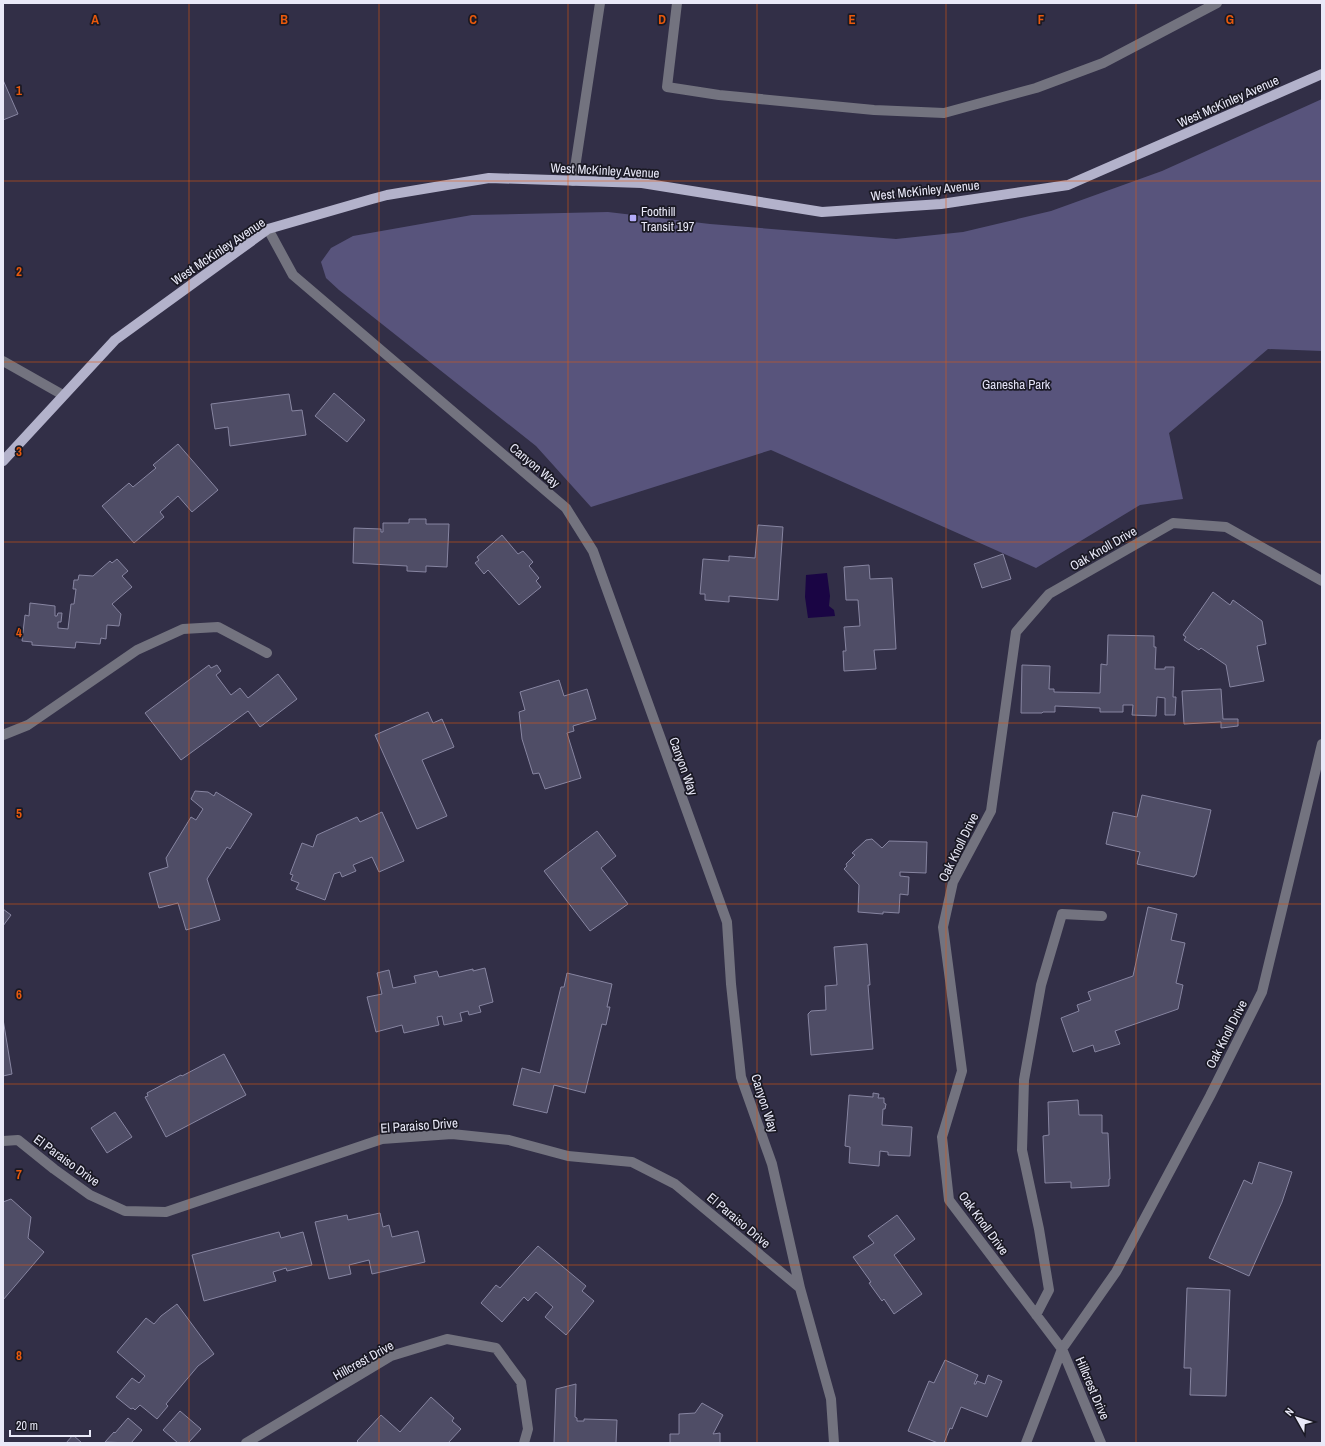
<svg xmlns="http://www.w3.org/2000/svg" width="1325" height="1446" font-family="'Archivo Narrow',sans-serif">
	<rect width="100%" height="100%" fill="#322f47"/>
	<!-- green -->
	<path fill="#58547c" d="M 1322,99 L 1322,351 L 1268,349 L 1169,433 L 1183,499 L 1140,505 L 1036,568 L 771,450 L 591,507 L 536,446 L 339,290 L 326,278 L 321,262 L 331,248 L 353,236 L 472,215 L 608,212 L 710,224 L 896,239 L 963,232 L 1051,211 L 1162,171 Z"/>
	<!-- water -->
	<path fill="#1a0544" d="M 827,573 L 830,596 L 829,606 L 834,610 L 835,616 L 808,618 L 805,597 L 806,575 Z"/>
	<!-- building -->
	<path fill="#4f4d66" stroke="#8785a1" d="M 3,80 L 18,114 L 3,120 Z
		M 334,393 L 365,420 L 347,442 L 315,416 Z
		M 289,394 L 292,411 L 302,410 L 306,435 L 230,446 L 228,427 L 215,429 L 211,404 Z
		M 178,444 L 218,490 L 192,512 L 178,496 L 160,512 L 164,517 L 134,543 L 102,506 L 129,483 L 133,487 L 156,468 L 153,465 Z
		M 409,519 L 426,519 L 426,524 L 449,524 L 447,567 L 426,566 L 426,572 L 407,571 L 407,566 L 353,563 L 354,528 L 381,529 L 381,532 L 383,532 L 383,523 L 409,523 Z
		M 758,525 L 783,527 L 778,600 L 729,596 L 729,602 L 705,600 L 705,594 L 700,594 L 703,559 L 729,561 L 729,556 L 755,558 Z
		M 502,535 L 518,554 L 523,551 L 533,562 L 529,566 L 539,578 L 536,581 L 541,587 L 519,605 L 488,570 L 484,574 L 475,563 L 479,560 L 477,557 Z
		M 1003,554 L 1011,579 L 982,588 L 974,564 Z
		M 117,559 L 128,571 L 122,576 L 132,587 L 112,604 L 121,614 L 119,626 L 107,625 L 106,639 L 101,638 L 100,644 L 76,642 L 75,648 L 32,645 L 32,642 L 22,641 L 25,615 L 29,616 L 30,603 L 55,606 L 55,616 L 57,616 L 58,613 L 62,613 L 61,622 L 58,622 L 58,628 L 68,629 L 71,604 L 74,604 L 76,589 L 73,589 L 74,580 L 78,580 L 79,575 L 93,576 L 110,561 L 112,563 Z
		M 869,565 L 870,579 L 892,578 L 896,649 L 874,650 L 876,669 L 844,671 L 843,651 L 846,651 L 844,627 L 860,626 L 858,600 L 846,600 L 844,567 Z
		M 1213,592 L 1230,605 L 1233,600 L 1262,621 L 1266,644 L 1257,646 L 1264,681 L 1230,687 L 1226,665 L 1201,648 L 1199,650 L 1184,640 L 1186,637 L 1183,635 Z
		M 1108,635 L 1154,636 L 1154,647 L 1156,647 L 1155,669 L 1165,669 L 1165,667 L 1174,667 L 1173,697 L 1176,697 L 1175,715 L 1165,715 L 1165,698 L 1157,697 L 1156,716 L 1132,715 L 1133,705 L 1123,705 L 1123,712 L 1100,712 L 1100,708 L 1055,706 L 1055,712 L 1043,712 L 1042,713 L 1021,713 L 1022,665 L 1050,666 L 1049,689 L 1054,689 L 1054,692 L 1100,693 L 1101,664 L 1107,665 Z
		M 209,665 L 211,668 L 217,665 L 221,671 L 216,675 L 231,695 L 240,688 L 248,698 L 278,674 L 297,699 L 260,727 L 248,711 L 181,760 L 145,713 Z
		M 559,680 L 564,696 L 587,689 L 596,719 L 573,726 L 574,731 L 567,733 L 581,778 L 545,789 L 539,773 L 533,774 L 522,739 L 519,712 L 525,710 L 520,692 Z
		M 1221,689 L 1223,719 L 1238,719 L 1238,726 L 1221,728 L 1221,722 L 1184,724 L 1182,691 Z
		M 428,712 L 433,723 L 442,719 L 454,747 L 422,760 L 447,816 L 417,829 L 375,735 Z
		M 195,791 L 208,792 L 214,796 L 216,792 L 252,814 L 230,849 L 227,847 L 207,879 L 220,920 L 186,930 L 178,903 L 159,908 L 149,873 L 168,867 L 166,858 L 191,817 L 196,820 L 203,809 L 191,799 Z
		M 1142,795 L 1211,810 L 1196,875 L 1195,875 L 1194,877 L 1137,864 L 1140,852 L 1106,844 L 1113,812 L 1137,817 Z
		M 382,812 L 404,861 L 379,872 L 372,857 L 353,865 L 356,871 L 342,877 L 340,872 L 334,874 L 325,900 L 296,889 L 299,883 L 291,880 L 293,875 L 290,874 L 302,843 L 313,847 L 317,835 L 357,817 L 360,822 Z
		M 597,831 L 616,856 L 601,868 L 628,904 L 590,931 L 544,871 Z
		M 872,839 L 882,848 L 889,841 L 927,842 L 926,873 L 900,872 L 900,876 L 909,877 L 908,895 L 900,894 L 899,913 L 883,912 L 883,914 L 858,912 L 859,885 L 844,869 L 847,866 L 846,864 L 855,855 L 852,853 L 866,840 Z
		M 1148,907 L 1177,914 L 1171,940 L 1185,943 L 1176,983 L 1183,985 L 1178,1009 L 1115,1031 L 1120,1044 L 1095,1052 L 1093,1045 L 1073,1052 L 1061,1018 L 1079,1011 L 1077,1005 L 1091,1000 L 1088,992 L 1133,976 Z
		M 3,909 L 11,915 L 3,926 Z
		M 867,944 L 870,985 L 868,985 L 873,1049 L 811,1055 L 808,1014 L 811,1011 L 826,1010 L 825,986 L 837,985 L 834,947 Z
		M 485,968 L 493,1002 L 479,1006 L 481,1012 L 469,1015 L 468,1011 L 460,1013 L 462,1021 L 444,1025 L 442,1016 L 437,1017 L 439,1025 L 404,1033 L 402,1025 L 376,1032 L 367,997 L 382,994 L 377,973 L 389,970 L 393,988 L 416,983 L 414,976 L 437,971 L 439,977 L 473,969 L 473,971 Z
		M 567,973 L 612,984 L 607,1007 L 610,1007 L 606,1025 L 602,1024 L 585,1093 L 554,1085 L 547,1113 L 513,1105 L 522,1068 L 540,1073 L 561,987 L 564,987 Z
		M 3,1019 L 12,1074 L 3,1076 Z
		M 224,1054 L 246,1095 L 166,1137 L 145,1097 L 148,1096 L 147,1093 L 181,1075 L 182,1076 Z
		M 873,1093 L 879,1094 L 878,1098 L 884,1098 L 884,1103 L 886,1104 L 885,1109 L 883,1109 L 882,1125 L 912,1127 L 910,1156 L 888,1155 L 888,1152 L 880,1151 L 879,1166 L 849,1163 L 850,1147 L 845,1146 L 849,1095 L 873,1097 Z
		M 1078,1100 L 1079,1115 L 1102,1115 L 1102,1133 L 1108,1133 L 1110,1179 L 1109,1179 L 1109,1186 L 1071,1188 L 1071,1182 L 1045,1183 L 1043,1136 L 1049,1135 L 1048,1102 Z
		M 115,1112 L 132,1137 L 107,1153 L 91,1128 Z
		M 1259,1162 L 1292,1172 L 1282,1202 L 1249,1276 L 1209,1258 L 1244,1180 L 1252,1184 Z
		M 11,1199 L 31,1217 L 28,1238 L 44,1252 L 3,1300 L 3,1202 Z
		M 380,1213 L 383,1227 L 389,1225 L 392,1237 L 418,1231 L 425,1262 L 372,1274 L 369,1260 L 349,1265 L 351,1274 L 329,1279 L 315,1222 L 347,1215 L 348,1220 Z
		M 897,1215 L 915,1239 L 894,1255 L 922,1294 L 894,1314 L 884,1299 L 882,1301 L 869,1283 L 871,1282 L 853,1257 L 874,1243 L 868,1236 Z
		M 279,1232 L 281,1238 L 303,1232 L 312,1265 L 287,1271 L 286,1268 L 273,1272 L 276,1281 L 204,1301 L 192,1255 Z
		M 538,1246 L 586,1286 L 582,1291 L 594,1301 L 566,1335 L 545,1317 L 553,1307 L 536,1292 L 528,1301 L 524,1297 L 502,1322 L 481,1303 L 496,1285 L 500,1288 Z
		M 1187,1288 L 1230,1290 L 1226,1396 L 1190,1395 L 1191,1368 L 1184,1368 Z
		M 177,1304 L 214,1354 L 198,1366 L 166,1404 L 168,1406 L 157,1419 L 140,1405 L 135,1410 L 133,1408 L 131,1409 L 116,1397 L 132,1378 L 139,1383 L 145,1376 L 117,1352 L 146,1318 L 154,1324 L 161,1316 Z
		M 945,1360 L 978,1375 L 974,1384 L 976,1384 L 977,1381 L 985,1384 L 988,1375 L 1002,1381 L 987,1417 L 961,1407 L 952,1429 L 950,1428 L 944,1443 L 938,1443 L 908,1431 L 929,1381 L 934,1383 Z
		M 576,1384 L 575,1417 L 577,1418 L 577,1421 L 584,1421 L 584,1419 L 617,1420 L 616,1443 L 554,1443 L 556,1389 Z
		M 431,1397 L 454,1418 L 452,1421 L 461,1429 L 448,1443 L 359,1443 L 357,1441 L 381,1415 L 400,1432 Z
		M 702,1403 L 723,1415 L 713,1434 L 720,1433 L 720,1443 L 670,1443 L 670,1434 L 679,1434 L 679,1414 L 695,1413 Z
		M 180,1411 L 201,1429 L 188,1443 L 178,1443 L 163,1430 Z
		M 128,1418 L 142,1430 L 131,1443 L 105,1442 L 114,1432 L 115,1433 Z
		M 73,1435 L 82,1443 L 66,1443 Z"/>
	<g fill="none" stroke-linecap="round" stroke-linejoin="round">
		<!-- minor -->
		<path stroke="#73737f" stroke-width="10" d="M 677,3 L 667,87 L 719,95 L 874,110 L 944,113 L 1036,88 L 1103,63 L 1217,3
			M 573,181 L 600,3
			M 268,229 L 293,275 L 566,508 L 593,551 L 727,922 L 731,984 L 741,1077 L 772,1164 L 800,1288 L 831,1399 L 834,1443
			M 3,361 L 63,395
			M 1322,581 L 1226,527 L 1173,523 L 1049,594 L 1016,632 L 991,811 L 953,882 L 943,927 L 962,1071 L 942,1137 L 949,1200 L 1062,1349 L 1116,1272 L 1210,1096 L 1262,992 L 1322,744
			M 3,735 L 28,725 L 137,650 L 183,629 L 218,627 L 267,653
			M 3,1141 L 18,1140 L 54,1169 L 90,1195 L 125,1211 L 166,1212 L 382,1139 L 452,1134 L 509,1140 L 568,1156 L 632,1162 L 675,1184 L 800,1288
			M 1036,1315 L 1049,1290 L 1039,1229 L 1022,1150 L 1024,1080 L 1041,985 L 1062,914 L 1102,916
			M 1062,1349 L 1101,1443
			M 246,1443 L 391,1356 L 447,1339 L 496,1348 L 521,1382 L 528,1429 L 524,1443
			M 1026,1443 L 1062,1349"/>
		<!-- major -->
		<path stroke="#b3b2cb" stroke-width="10" d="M 3,461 L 115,340 L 268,229 L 372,199 L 387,195 L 489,178 L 642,183 L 822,212 L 941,204 L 1068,185 L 1322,74"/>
	</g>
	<!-- grid -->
	<path fill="none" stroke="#e8590c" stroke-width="1" stroke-opacity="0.55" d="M 189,3 L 189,1443M 379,3 L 379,1443M 568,3 L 568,1443M 757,3 L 757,1443M 946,3 L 946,1443M 1136,3 L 1136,1443M 3,181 L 1322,181M 3,362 L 1322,362M 3,542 L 1322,542M 3,723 L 1322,723M 3,904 L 1322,904M 3,1084 L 1322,1084M 3,1265 L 1322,1265"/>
	<!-- markers -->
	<rect fill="#b4acf9" stroke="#1a1924" stroke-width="1.5" x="629" y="214" width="8" height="8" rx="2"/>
	<g text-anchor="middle" stroke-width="3.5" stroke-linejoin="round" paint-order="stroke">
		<!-- street labels -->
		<g font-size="13" fill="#e9e9f8" stroke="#1a1924">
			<text transform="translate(1228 101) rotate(-24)" y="5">West McKinley Avenue</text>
			<text transform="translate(605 170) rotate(3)" y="5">West McKinley Avenue</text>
			<text transform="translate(925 190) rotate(-6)" y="5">West McKinley Avenue</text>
			<text transform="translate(218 251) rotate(-34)" y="5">West McKinley Avenue</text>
			<text transform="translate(535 465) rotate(40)" y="5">Canyon Way</text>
			<text transform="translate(1103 548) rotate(-30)" y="5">Oak Knoll Drive</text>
			<text transform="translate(684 766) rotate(70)" y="5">Canyon Way</text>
			<text transform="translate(958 847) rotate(-64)" y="5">Oak Knoll Drive</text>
			<text transform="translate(1226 1034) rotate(-63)" y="5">Oak Knoll Drive</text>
			<text transform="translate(765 1103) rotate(72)" y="5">Canyon Way</text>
			<text transform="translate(419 1125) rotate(-4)" y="5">El Paraiso Drive</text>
			<text transform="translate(67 1160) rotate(36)" y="5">El Paraiso Drive</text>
			<text transform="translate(739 1220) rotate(40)" y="5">El Paraiso Drive</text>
			<text transform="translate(984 1223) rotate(54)" y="5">Oak Knoll Drive</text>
			<text transform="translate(363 1360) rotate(-29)" y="5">Hillcrest Drive</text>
			<text transform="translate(1093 1388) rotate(67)" y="5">Hillcrest Drive</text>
		</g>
		<!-- poi labels -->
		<g font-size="13" fill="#e9e9f8" stroke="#1a1924" text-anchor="start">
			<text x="641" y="216">Foothill<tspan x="641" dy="15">Transit 197</tspan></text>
		</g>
		<!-- park labels -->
		<g font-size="13" fill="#e3e2f6" stroke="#1a1924">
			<text x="1016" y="389">Ganesha Park</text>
		</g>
	</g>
	<g font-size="13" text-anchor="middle" font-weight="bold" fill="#e8590c" stroke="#1a1924" stroke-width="3.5" stroke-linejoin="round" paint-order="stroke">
		<text x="95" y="24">A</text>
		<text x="284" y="24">B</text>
		<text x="473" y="24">C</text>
		<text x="662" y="24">D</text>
		<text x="852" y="24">E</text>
		<text x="1041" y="24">F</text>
		<text x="1230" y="24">G</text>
		<text x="19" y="95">1</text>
		<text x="19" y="276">2</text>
		<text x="19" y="456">3</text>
		<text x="19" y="637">4</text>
		<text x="19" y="818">5</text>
		<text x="19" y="999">6</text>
		<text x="19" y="1179">7</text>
		<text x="19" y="1360">8</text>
	</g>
	<!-- border -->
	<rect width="1325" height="1446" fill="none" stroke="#e9e9f8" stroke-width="8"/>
	<!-- north arrow -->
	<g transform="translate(1297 1418) rotate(309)" stroke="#1a1924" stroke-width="3" paint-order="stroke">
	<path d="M0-3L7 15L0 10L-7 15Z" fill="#e9e9f8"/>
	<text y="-6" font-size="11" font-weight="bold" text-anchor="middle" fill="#e9e9f8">N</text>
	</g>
	<!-- scale -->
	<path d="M10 1430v6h80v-6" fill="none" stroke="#e9e9f8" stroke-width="2"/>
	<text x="16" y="1430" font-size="12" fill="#e9e9f8" stroke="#1a1924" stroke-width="3" paint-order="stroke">20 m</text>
</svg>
